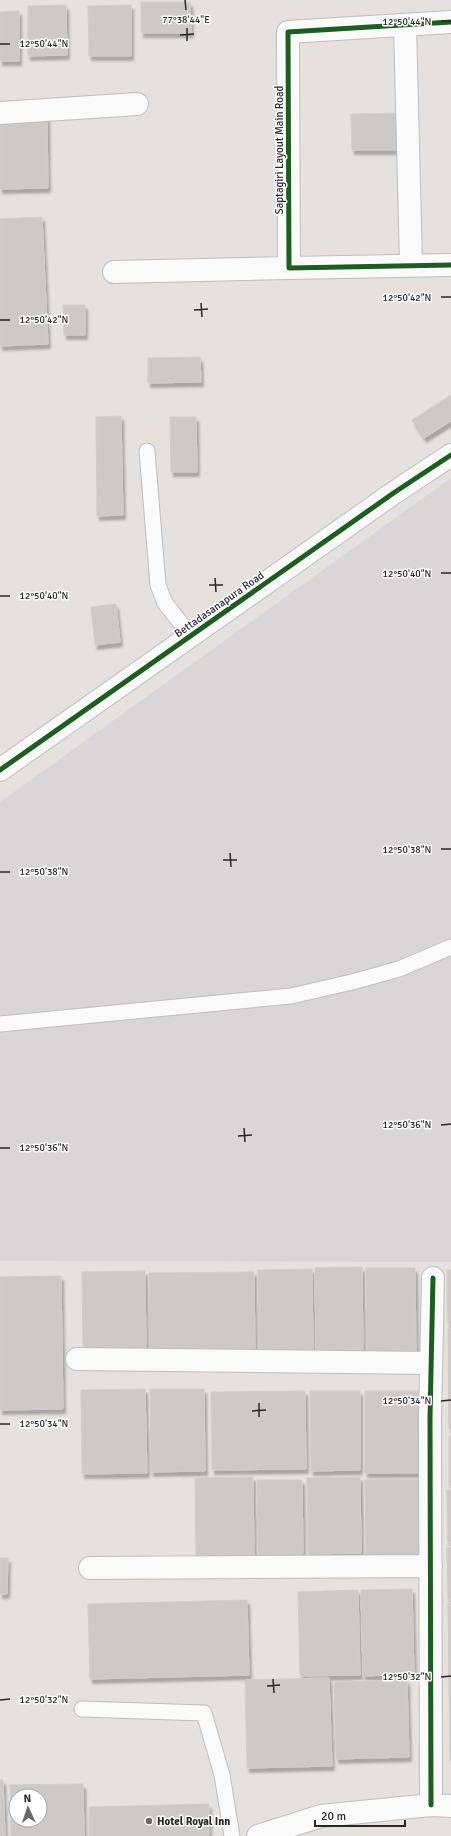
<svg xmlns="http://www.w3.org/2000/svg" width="451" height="1836" font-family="Signika,sans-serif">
	<defs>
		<filter id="shadow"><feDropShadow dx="2.5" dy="4.5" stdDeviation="1" flood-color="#0004"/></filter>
	</defs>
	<rect width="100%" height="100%" fill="#e6e1dc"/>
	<!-- industrial -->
	<path fill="#d9d6d8" d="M 451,478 L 451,1262 L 0,1261 L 0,802 Z"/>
	<!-- building -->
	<path fill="#ccc9c6" stroke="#d0cdc9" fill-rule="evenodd" filter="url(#shadow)" d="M 141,2 L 190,2 L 191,33 L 141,33 Z
		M 66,5 L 67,55 L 28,56 L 28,6 Z
		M 131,5 L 131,56 L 89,56 L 88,6 Z
		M 19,11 L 19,61 L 0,61 L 0,12 Z
		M 401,113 L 401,150 L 352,150 L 351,114 Z
		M 47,116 L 48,188 L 0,189 L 0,117 Z
		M 42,217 L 48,344 L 0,346 L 0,219 Z
		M 63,305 L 85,305 L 85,335 L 64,335 Z
		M 200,357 L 201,382 L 148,383 L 148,358 Z
		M 451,395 L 451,421 L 424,438 L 412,420 Z
		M 121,416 L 123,515 L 97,516 L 96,417 Z
		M 170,417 L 196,417 L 197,472 L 171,472 Z
		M 116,604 L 120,642 L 95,645 L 91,607 Z
		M 362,1267 L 363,1352 L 316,1353 L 315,1268 Z
		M 366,1268 L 415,1268 L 416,1351 L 367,1352 Z
		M 312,1269 L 313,1352 L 259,1353 L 258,1270 Z
		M 447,1270 L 451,1270 L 451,1324 L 448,1324 Z
		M 145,1271 L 146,1352 L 83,1353 L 82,1272 Z
		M 254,1272 L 255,1351 L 150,1352 L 149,1273 Z
		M 61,1276 L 63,1409 L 0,1410 L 0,1277 Z
		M 448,1329 L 451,1329 L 451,1429 L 449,1429 Z
		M 145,1389 L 147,1473 L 82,1474 L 81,1390 Z
		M 150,1389 L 204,1389 L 205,1471 L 151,1472 Z
		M 305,1391 L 306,1469 L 212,1470 L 211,1392 Z
		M 310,1391 L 360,1391 L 360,1470 L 311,1471 Z
		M 365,1391 L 419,1391 L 419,1473 L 365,1473 Z
		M 449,1436 L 451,1436 L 451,1486 L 449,1486 Z
		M 253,1477 L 254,1555 L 196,1555 L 195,1478 Z
		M 360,1477 L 361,1553 L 308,1554 L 307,1478 Z
		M 418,1479 L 419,1554 L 366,1555 L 365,1480 Z
		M 257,1480 L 302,1480 L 303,1554 L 258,1554 Z
		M 447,1490 L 451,1490 L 451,1542 L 448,1543 Z
		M 451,1547 L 451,1599 L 448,1599 L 447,1548 Z
		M 0,1558 L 8,1558 L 7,1594 L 0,1594 Z
		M 412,1589 L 414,1674 L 363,1676 L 361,1590 Z
		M 358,1590 L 360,1675 L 300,1676 L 298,1592 Z
		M 247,1600 L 249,1675 L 90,1679 L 88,1604 Z
		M 448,1603 L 451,1603 L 451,1761 L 450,1761 Z
		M 329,1678 L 332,1766 L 247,1768 L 245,1680 Z
		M 407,1680 L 409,1757 L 336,1759 L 334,1682 Z
		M 0,1780 L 3,1780 L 5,1836 L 0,1836 Z
		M 83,1784 L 84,1836 L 11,1836 L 10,1785 ZM 16,1796 L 40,1796 L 40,1820 L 16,1820 Z
		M 209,1804 L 209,1835 L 208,1836 L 89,1836 L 89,1807 Z"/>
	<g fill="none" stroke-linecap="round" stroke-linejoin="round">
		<defs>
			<path id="service" d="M 147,451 L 158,585 L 165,603 L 191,636
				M 0,1024 L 291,996 L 352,982 L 399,969 L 451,947
				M 82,1709 L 204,1713 L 222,1775 L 232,1836"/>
			<path id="minor" d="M 451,22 L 288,32 L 289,268 L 451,265
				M 405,25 L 411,265
				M 0,113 L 137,104
				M 114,272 L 289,268
				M 77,1359 L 431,1363
				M 90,1568 L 431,1566
				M 431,1805 L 430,1418 L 433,1278"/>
			<path id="tertiary" d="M 0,770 L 395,492 L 451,455"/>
			<path id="secondary" d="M 258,1836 L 321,1816 L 431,1805 L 451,1806"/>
		</defs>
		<!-- service casing -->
		<use href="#service" stroke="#bfbebe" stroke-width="17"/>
		<!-- minor casing -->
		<use href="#minor" stroke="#bfbebe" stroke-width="24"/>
		<!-- tertiary casing -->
		<use href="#tertiary" stroke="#bfbebe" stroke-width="24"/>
		<!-- secondary casing -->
		<use href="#secondary" stroke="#bfbebe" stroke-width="24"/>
		<!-- service -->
		<use href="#service" stroke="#fbfafa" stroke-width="15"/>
		<!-- minor -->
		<use href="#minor" stroke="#fbfafa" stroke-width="22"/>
		<!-- tertiary -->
		<use href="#tertiary" stroke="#fbfafa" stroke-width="22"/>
		<!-- secondary -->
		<use href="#secondary" stroke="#fbfafa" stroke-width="22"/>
		<defs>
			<path id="cycleway" d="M 451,22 L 288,32 L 289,268 L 451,265
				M 0,770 L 395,492 L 451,455
				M 431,1805 L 430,1418 L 433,1278"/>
		</defs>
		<!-- cycleway casing -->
		<use href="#cycleway" stroke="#fff" stroke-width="8"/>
		<!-- cycleway -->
		<use href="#cycleway" stroke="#1b5e20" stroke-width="5"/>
	</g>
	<!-- ticks -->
	<path fill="none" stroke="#272727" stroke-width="1.5" d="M 185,0 L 186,10M 441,21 L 451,21M 187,28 L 187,41M 180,35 L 194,34M 0,44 L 10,44M 441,297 L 451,297M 201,303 L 202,317M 194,310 L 208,309M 0,320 L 10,320M 441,573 L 451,573M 215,578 L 216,592M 209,585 L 223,585M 0,596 L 10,596M 441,849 L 451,849M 230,853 L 231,867M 223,860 L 237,860M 0,872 L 10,872M 441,1125 L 451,1124M 244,1128 L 245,1142M 238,1136 L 252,1135M 0,1148 L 10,1148M 441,1401 L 451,1400M 259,1403 L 259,1417M 252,1411 L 266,1410M 0,1424 L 10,1424M 441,1677 L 451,1676M 273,1679 L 274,1693M 267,1686 L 280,1685M 0,1700 L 10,1699"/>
	<!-- markers -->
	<circle fill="#6a6866" stroke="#fff" stroke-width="1.5" cx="149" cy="1821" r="4"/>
	<g text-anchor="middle" stroke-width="3" stroke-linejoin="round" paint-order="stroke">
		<!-- street labels -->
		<g font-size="11" fill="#272727" stroke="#fff">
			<text transform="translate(279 150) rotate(-90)" y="4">Saptagiri Layout Main Road</text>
			<text transform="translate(219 604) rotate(-35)" y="4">Bettadasanapura Road</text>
		</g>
		<!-- poi labels -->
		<g font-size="11" font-weight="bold" fill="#272727" stroke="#fff" text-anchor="start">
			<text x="157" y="1825">Hotel Royal Inn</text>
		</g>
	</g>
	<g font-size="10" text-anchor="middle" fill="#272727" stroke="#fff" stroke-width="3" stroke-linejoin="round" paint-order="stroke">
		<text x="186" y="23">77°38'44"E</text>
		<text x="407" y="25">12°50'44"N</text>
		<text x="44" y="47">12°50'44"N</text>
		<text x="407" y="301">12°50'42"N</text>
		<text x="44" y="323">12°50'42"N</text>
		<text x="407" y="577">12°50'40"N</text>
		<text x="44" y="599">12°50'40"N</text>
		<text x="407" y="853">12°50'38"N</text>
		<text x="44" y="875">12°50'38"N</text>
		<text x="407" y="1128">12°50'36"N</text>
		<text x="44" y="1151">12°50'36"N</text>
		<text x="407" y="1404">12°50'34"N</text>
		<text x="44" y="1427">12°50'34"N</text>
		<text x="407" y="1680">12°50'32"N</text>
		<text x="44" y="1703">12°50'32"N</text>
	</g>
	<!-- north arrow -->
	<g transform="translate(28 1808) rotate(357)"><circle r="19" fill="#ffffff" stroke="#a9a9a9"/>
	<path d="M0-3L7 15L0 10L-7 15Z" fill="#6a6866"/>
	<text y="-6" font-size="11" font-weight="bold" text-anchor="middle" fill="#272727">N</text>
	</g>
	<!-- scale -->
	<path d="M315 1820v6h90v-6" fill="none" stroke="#272727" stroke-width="2"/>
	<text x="321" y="1820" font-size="12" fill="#272727" stroke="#ffffff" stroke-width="3" paint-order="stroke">20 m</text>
</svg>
